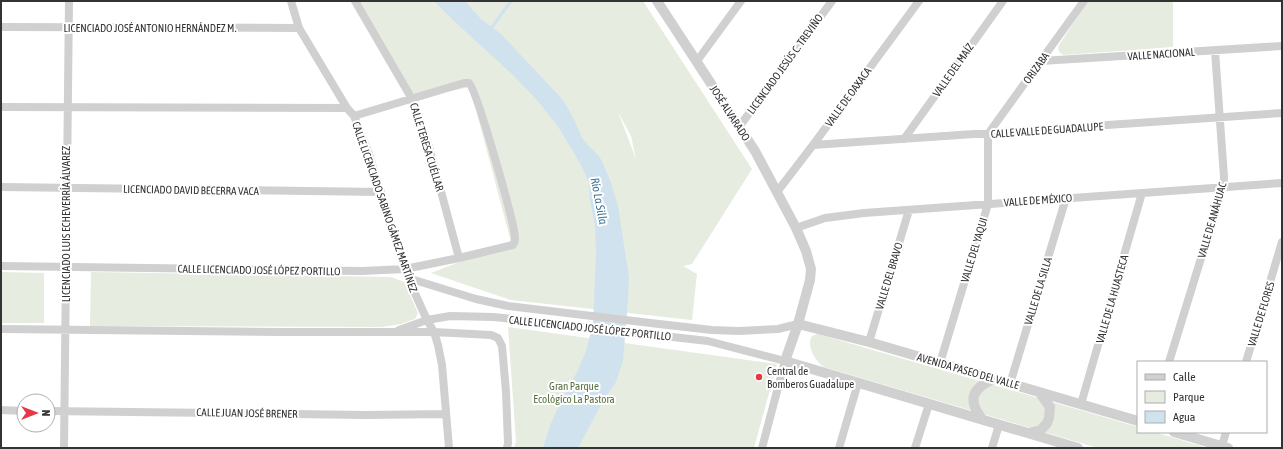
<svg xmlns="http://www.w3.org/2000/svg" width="1283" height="449" font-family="'Asap Condensed',sans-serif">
	<rect width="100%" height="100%" fill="#fff"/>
	<!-- green -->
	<path fill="#e6ecdf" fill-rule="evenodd" d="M 354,1 L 643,1 L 752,169 L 692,264 L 683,266 L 697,274 L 692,320 L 511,300 L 431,273 L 511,242 L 470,87 L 412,99 ZM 618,112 L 631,136 L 636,159 Z
		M 1088,1 L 1173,1 L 1173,47 L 1064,55 L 1060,53 L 1058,48 L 1059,45 Z
		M 1,272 L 44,273 L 44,323 L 1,323 Z
		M 91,272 L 391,277 L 404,282 L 418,313 L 415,319 L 401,324 L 381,327 L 90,326 Z
		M 508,327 L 777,364 L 754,448 L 514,448 L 516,442 Z
		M 818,334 L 1138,427 L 1138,432 L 1154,432 L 1208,448 L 1098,448 L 824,367 C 815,362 806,345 812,336 Z"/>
	<!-- water -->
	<path fill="#cfe2ee" d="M 434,1 L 465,1 L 481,19 L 501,34 L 516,50 L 563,100 L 574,119 L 582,138 L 587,144 L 598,155 L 602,161 L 611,183 L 618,206 L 629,277 L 628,301 L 623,361 L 616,382 L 603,401 L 578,448 L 543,448 L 551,423 L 563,398 L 577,372 L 586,351 L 593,323 L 596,255 L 595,225 L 590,200 L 589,182 L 580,163 L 557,125 L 537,100 L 512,74 L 454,21 Z"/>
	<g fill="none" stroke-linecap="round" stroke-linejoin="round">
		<!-- stream -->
		<path stroke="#cfe2ee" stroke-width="3" d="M 490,30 L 511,1"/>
		<!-- minor -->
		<path stroke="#d0d0d0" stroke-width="8" d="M 291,1 L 299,28 L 347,108 L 354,116 L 369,154 L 392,231 L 408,278 L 427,320 L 434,332 L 438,345 L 442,365 L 449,448
			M 355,1 L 412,99 L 429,147 L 459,258
			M 1,27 L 299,28
			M 697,61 L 741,1
			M 1041,61 L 1282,46
			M 1,107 L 347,108
			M 739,127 L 832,1
			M 904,139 L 1003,1
			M 813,145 L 1282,113
			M 1,187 L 381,192
			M 777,192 L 813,145 L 919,1
			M 796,228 L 825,218 L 864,213 L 1282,183
			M 1,266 L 362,271 L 405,269 L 459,258 L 513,245 C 514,243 515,242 515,239 C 515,224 477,91 469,83 L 464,83 L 354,116
			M 408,278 L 476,299 L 508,306 L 659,324 L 712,330 L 739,331 L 778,329 L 798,324
			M 1,329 L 281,332 L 434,332 L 491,335 L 498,338 L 502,346 L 506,392 L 508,443 L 507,448
			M 399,330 L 427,320 L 450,316 L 494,317 L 708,341 L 785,361 L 762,448
			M 869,342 L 909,210
			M 1169,362 L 1223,187 L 1224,177 L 1215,51
			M 1246,362 L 1282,242
			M 940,363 L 988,204 L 988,134 L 1084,1
			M 1010,384 L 1066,198
			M 1081,404 L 1142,193
			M 1,410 L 24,411
			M 48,411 L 366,415 L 446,414
			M 1222,446 L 1226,432
			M 64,448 L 69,1
			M 839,448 L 858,383
			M 915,448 L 929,404
			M 992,448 L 999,425"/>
		<!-- tertiary -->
		<path stroke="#d0d0d0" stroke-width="10" d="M 657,1 L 755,151 L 796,228 L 806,251 L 811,269 L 810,280 L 798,324 L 785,361 L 1078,448
			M 798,324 L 869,342 L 1138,421
			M 982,419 C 967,400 972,388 994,379
			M 1174,432 L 1228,448
			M 1029,433 L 1041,430 L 1047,423 L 1049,418 L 1050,407 L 1040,393"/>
	</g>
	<!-- markers -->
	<circle fill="#e63946" stroke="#fff" stroke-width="1.5" cx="759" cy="377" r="4"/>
	<g text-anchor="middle" stroke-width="4" stroke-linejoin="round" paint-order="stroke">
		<!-- street labels -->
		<g font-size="11" fill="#333" stroke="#fff">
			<text x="150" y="32">LICENCIADO JOSÉ ANTONIO HERNÁNDEZ M.</text>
			<text transform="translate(1161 54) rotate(-4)" y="4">VALLE NACIONAL</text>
			<text transform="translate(785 64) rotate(-54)" y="4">LICENCIADO JESÚS C. TREVIÑO</text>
			<text transform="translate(1036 68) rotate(-54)" y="4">ORIZABA</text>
			<text transform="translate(953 70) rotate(-55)" y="4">VALLE DEL MAÍZ</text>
			<text transform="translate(848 97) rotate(-54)" y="4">VALLE DE OAXACA</text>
			<text transform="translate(730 113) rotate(57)" y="4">JOSÉ ALVARADO</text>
			<text transform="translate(1047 130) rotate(-4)" y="4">CALLE VALLE DE GUADALUPE</text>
			<text transform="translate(427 147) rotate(73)" y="4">CALLE TERESA CUÉLLAR</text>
			<text transform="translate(191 190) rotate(1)" y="4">LICENCIADO DAVID BECERRA VACA</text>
			<text transform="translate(1038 200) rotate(-4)" y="4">VALLE DE MÉXICO</text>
			<text transform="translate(385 207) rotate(71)" y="4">CALLE LICENCIADO SABINO GÁMEZ MARTÍNEZ</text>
			<text transform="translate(1212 220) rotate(-74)" y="4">VALLE DE ANÁHUAC</text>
			<text transform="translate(66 224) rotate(-90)" y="4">LICENCIADO LUIS ECHEVERRÍA ÁLVAREZ</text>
			<text transform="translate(974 250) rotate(-73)" y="4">VALLE DEL YAQUI</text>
			<text transform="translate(259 270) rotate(1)" y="4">CALLE LICENCIADO JOSÉ LÓPEZ PORTILLO</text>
			<text transform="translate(889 276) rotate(-73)" y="4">VALLE DEL BRAVO</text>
			<text transform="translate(1038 291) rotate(-73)" y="4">VALLE DE LA SILLA</text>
			<text transform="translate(1112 299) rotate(-74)" y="4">VALLE DE LA HUASTECA</text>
			<text transform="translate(1261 314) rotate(-73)" y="4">VALLE DE FLORES</text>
			<text transform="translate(590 328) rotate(6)" y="4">CALLE LICENCIADO JOSÉ LÓPEZ PORTILLO</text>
			<text transform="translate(968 371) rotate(16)" y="4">AVENIDA PASEO DEL VALLE</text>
			<text transform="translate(247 413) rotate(1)" y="4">CALLE JUAN JOSÉ BRENER</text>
		</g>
		<!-- poi labels -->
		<g font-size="11" fill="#333" stroke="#fff" text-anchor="start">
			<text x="767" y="375">Central de<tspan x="767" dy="13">Bomberos Guadalupe</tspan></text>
		</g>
		<!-- park labels -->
		<g font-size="11" fill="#56703f" stroke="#fff">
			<text x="574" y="390">Gran Parque<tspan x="574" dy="13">Ecológico La Pastora</tspan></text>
		</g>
		<!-- water labels -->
		<g font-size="12" font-style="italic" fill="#3f7597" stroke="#fff">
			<text transform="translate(599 201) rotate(79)" y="4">Río La Silla</text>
		</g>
	</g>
	<!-- border -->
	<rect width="1283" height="449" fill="none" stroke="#333333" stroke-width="4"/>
	<!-- legend -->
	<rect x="1137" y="361" width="130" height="72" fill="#ffffff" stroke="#adadad"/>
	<rect x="1145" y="374" width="20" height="6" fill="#d0d0d0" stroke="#adadad"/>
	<text x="1173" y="381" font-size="12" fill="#333333">Calle</text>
	<rect x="1145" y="391" width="20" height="12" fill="#e6ecdf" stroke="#adadad"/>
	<text x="1173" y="401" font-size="12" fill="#333333">Parque</text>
	<rect x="1145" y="411" width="20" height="12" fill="#cfe2ee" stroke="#adadad"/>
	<text x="1173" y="421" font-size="12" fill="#333333">Agua</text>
	<!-- north arrow -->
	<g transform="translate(36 413) rotate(90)"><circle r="19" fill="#ffffff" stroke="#adadad"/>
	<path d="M0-3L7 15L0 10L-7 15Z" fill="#e63946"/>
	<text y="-6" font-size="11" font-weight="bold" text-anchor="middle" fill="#333333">N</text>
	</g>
</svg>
